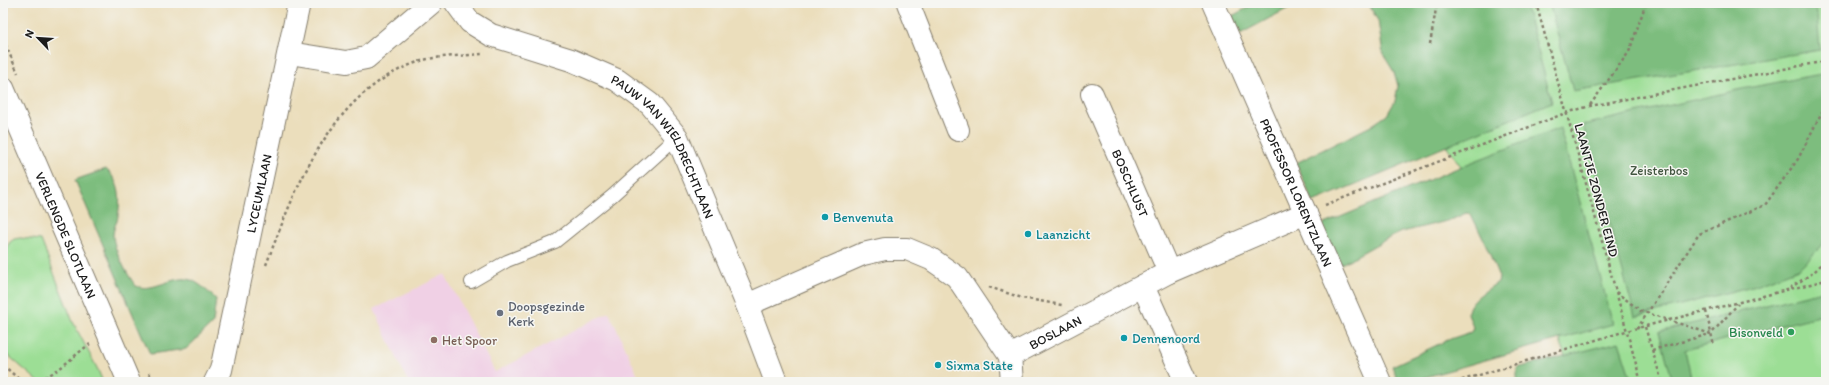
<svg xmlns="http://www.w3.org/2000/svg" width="1829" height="385" font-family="Itim,sans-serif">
	<rect width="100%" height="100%" fill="#f6f6f2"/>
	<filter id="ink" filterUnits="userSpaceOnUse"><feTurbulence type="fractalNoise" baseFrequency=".025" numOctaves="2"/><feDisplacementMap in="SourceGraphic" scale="8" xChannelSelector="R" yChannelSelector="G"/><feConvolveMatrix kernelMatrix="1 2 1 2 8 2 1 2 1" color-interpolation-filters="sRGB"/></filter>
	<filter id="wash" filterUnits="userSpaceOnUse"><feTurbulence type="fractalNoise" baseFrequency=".012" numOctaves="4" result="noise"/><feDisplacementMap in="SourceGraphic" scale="16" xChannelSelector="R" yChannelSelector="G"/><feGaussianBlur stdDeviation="0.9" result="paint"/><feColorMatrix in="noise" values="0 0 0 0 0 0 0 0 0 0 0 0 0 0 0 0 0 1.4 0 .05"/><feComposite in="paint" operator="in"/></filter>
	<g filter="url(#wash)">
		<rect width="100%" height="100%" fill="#ebdebc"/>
		<!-- built -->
		<path fill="#f0d0e5" d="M 445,274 L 495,372 L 609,312 L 641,382 L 408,382 L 374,309 Z"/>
		<!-- green -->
		<path fill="#9cde95" stroke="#5c7d58" d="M 1376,3 L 1826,3 L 1826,382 L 1572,382 L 1558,333 L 1483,198 L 1437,132 Z
			M 20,238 L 41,240 L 73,322 L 98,370 L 103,382 L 39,382 L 3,351 L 3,259 L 9,243 L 14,239 Z"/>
		<!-- forest -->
		<path fill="#7dbd7e" stroke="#4c6c4d" d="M 1256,3 L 1298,3 L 1240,34 L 1232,16 Z
			M 1368,3 L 1525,3 L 1552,102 L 1313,202 L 1296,163 L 1371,126 L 1387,115 L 1395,101 L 1398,86 L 1394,72 L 1383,54 L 1378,21 Z
			M 1549,3 L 1816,3 L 1820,50 L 1573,91 Z
			M 1821,74 L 1825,74 L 1826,81 L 1826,238 L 1817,251 L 1798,269 L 1756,285 L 1635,317 L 1583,125 L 1742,89 Z
			M 1560,128 L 1613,324 L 1408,382 L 1398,382 L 1392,366 L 1450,339 L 1471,332 L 1473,328 C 1472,323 1469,318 1468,313 C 1468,300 1489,289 1498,282 L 1499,277 L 1487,247 L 1471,214 L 1466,213 L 1451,220 L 1402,232 L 1381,242 L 1336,267 L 1319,226 L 1467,164 Z
			M 106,169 C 122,184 121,201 117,221 C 115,225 113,231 113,236 C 114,250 127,275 136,286 C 154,293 173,274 191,280 C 201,284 208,292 216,299 L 213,323 L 186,349 L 150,354 L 75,180 Z
			M 1826,290 L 1826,314 L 1685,350 L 1692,382 L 1673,382 L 1659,332 Z
			M 1619,342 L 1632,382 L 1517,382 L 1517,368 Z"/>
	</g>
	<g filter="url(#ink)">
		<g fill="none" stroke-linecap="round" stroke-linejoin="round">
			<defs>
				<path id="service" d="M 471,282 L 507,261 L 555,242 L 612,196 L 677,137"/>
				<g id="minor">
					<path id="s1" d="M 456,3 L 470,22 L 491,35 L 571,60 L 617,80 L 650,104 L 677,137 L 747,305 L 776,382"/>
					<path d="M 908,3 L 958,130"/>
					<path id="s2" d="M 1213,3 L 1380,382"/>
					<path d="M 289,53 L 346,62 L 366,58 L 431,3"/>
					<path id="s3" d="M 3,88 L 129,382"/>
					<path id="s4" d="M 1092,94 L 1169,272"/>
					<path d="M 1143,286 L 1186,382"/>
					<path d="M 747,305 L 863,254 L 885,249 L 907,249 L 931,259 L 957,277 L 1010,356"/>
					<path id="s5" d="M 1010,356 L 1169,272 L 1306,213"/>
					<path d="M 1010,356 L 1012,382"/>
					<path id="s6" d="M 215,382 L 221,370 L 299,3"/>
				</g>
			</defs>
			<!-- service casing -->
			<use href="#service" stroke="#847d6c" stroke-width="14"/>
			<!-- minor casing -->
			<use href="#minor" stroke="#847d6c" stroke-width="24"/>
			<!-- path -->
			<path stroke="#847d6c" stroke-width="2.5" stroke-dasharray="3 3" stroke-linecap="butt" d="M 1536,3 L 1641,382
				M 3,39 L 18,73
				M 1430,44 L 1437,3
				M 1590,105 L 1629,52 L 1646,3
				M 1325,205 L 1566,113 L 1590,106 L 1826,61
				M 266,265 C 297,184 332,88 424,60 C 439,56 465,56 482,54
				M 989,287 L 1022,298 L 1062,305
				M 1790,288 L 1814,272 L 1826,260
				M 1616,292 L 1641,311 L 1711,334 L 1738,304
				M 1706,311 L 1714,346
				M 1645,327 L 1662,382
				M 1637,329 L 1699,234 L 1765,205 L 1798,159 L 1826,104
				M 1652,350 L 1710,334
				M 3,365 L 22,382
				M 149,373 L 152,379
				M 151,380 L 178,382
				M 34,382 C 59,373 69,359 90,344
				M 1456,382 L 1626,331 L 1826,280"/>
			<!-- service -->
			<use href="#service" stroke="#fff" stroke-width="12"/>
			<!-- minor -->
			<use href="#minor" stroke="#fff" stroke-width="22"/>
		</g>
	</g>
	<!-- markers -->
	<g fill="#0f9aa8" stroke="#f6f6f2" stroke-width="1.5">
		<circle cx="825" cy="217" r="4"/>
		<circle cx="1028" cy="234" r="4"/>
		<circle cx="1124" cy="338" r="4"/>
		<circle cx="938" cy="365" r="4"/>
	</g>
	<circle fill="#6b7280" stroke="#f6f6f2" stroke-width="1.5" cx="500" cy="313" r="4"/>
	<circle fill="#2e9e5b" stroke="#f6f6f2" stroke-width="1.5" cx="1791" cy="332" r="4"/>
	<circle fill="#8d6e63" stroke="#f6f6f2" stroke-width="1.5" cx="434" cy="340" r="4"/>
	<g text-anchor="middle" stroke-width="3" stroke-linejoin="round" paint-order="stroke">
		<!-- street labels -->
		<g font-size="13" fill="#1c1c1c" stroke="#f6f6f2">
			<text dy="5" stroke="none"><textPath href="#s1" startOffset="265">PAUW VAN WIELDRECHTLAAN</textPath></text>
			<text dy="5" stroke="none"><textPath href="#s4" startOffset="97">BOSCHLUST</textPath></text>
			<text transform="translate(1597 190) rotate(75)" y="5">LAANTJE ZONDER EIND</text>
			<text dy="5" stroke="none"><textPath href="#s2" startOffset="207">PROFESSOR LORENTZLAAN</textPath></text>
			<text dy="5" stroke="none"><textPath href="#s6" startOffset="194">LYCEUMLAAN</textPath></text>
			<text dy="5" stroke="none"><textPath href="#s3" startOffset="160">VERLENGDE SLOTLAAN</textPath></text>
			<text dy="5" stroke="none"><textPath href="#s5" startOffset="51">BOSLAAN</textPath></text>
		</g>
		<!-- park labels -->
		<g font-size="13" fill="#425640" stroke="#f6f6f2">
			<text x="1659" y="175">Zeisterbos</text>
		</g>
		<!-- culture labels -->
		<g font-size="13" fill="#0d838f" stroke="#f6f6f2" text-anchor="start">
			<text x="833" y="222">Benvenuta</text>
			<text x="1036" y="239">Laanzicht</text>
			<text x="1132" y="343">Dennenoord</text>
			<text x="946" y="370">Sixma State</text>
		</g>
		<!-- worship labels -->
		<g font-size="13" fill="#5b616d" stroke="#f6f6f2" text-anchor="start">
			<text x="508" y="311">Doopsgezinde<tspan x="508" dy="15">Kerk</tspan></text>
		</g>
		<!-- leisure labels -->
		<g font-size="13" fill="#27864d" stroke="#f6f6f2" text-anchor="end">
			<text x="1783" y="337">Bisonveld</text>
		</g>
		<!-- education labels -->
		<g font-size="13" fill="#785e54" stroke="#f6f6f2" text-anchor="start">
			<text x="442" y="345">Het Spoor</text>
		</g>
	</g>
	<!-- margin -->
	<rect width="1829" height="385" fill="none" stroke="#f6f6f2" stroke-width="16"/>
	<!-- north arrow -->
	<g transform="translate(38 38) rotate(295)" stroke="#f6f6f2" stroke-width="3" paint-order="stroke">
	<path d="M0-3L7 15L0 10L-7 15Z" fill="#1c1c1c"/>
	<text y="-6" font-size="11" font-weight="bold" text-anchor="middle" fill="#1c1c1c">N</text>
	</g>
</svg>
